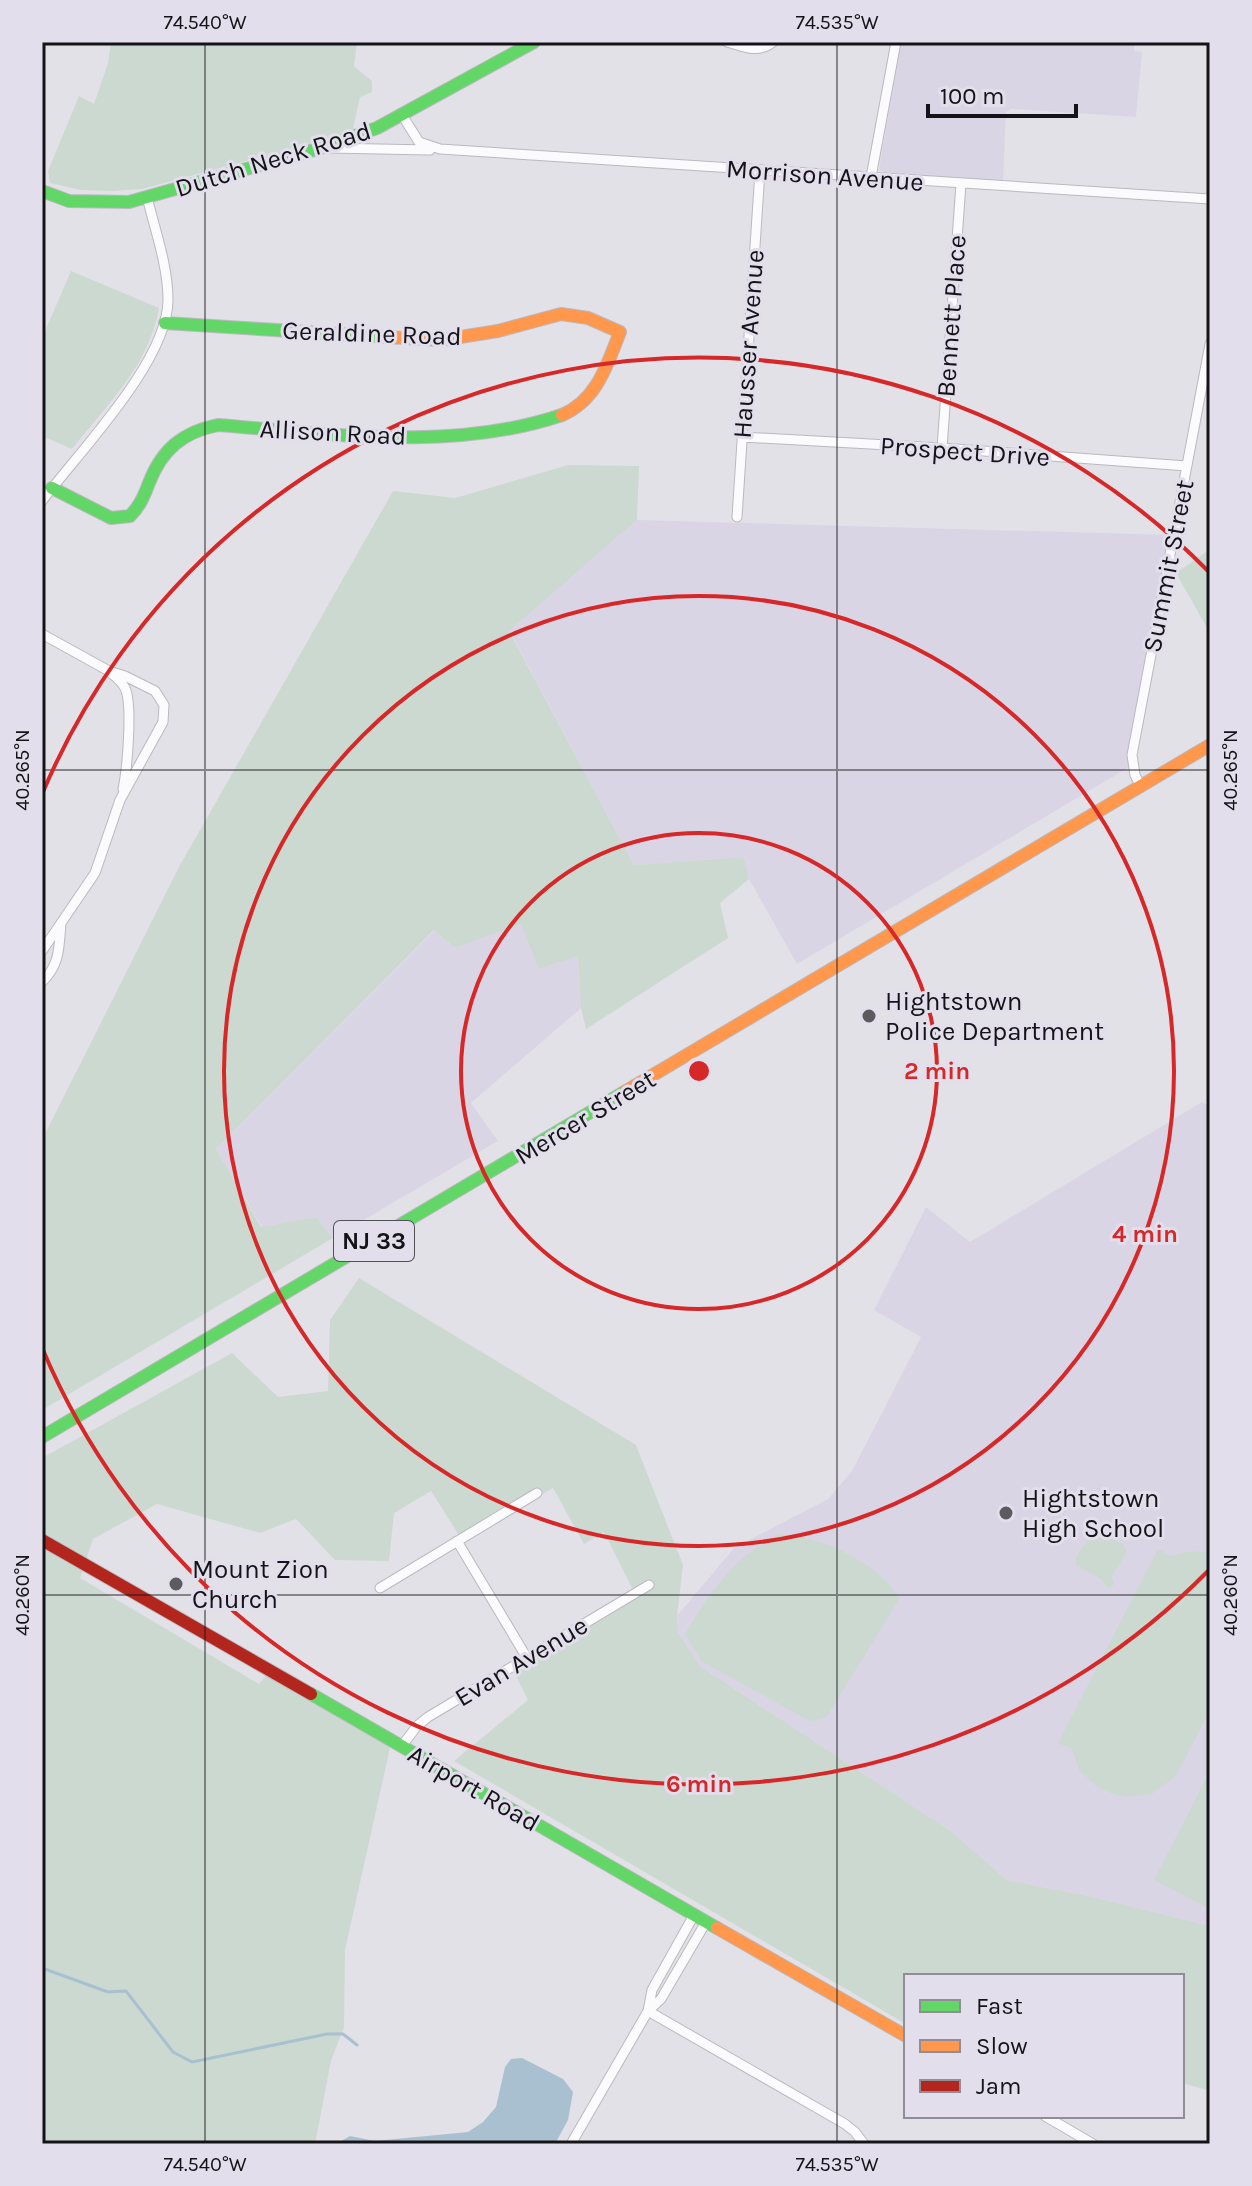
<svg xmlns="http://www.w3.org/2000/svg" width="1252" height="2186" font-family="Karla,sans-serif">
	<rect width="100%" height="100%" fill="#e3e1e8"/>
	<!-- built -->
	<path fill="#dad5e4" d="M 901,42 L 1134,42 L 1134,51 L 1142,52 L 1136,117 L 1011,109 L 1006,112 L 1003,182 L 883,173 L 879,169 Z
		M 637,520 L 1174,535 L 1131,766 L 797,964 L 749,879 L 744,857 L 634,865 L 509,630 Z
		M 521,924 L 578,956 L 581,1008 L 471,1103 L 498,1141 L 333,1238 L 316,1217 L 262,1227 L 216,1149 L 435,930 L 455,948 Z
		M 1202,1102 L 1210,1106 L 1210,1926 L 1093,1897 L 1007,1880 L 952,1832 L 700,1666 L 678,1632 L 677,1616 L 734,1548 L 828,1499 L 852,1471 L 921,1337 L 874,1310 L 926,1207 L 970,1242 Z"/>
	<!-- green -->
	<path fill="#ccd9d1" d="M 111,42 L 357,42 L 354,66 L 372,81 L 372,92 L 360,97 L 353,129 L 320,141 L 142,189 L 111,191 L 81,190 L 50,183 L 48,171 L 79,96 L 94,104 L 108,63 Z
		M 71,271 L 159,308 C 150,364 106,406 72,449 L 42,436 L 42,338 Z
		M 568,465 L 639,466 L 637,520 L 509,631 L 634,865 L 744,857 L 749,879 L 720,903 L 728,938 L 586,1029 L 581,1008 L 578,956 L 539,969 L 521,924 L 455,948 L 434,930 L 216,1149 L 261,1227 L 316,1217 L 333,1238 L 42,1410 L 42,1140 L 179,867 L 393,491 L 455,498 Z
		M 1210,549 L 1210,633 L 1176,573 Z
		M 359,1278 L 636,1445 L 683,1565 L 677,1616 L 678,1632 L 700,1666 L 952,1832 L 1007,1880 L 1093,1897 L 1210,1926 L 1210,2091 L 1182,2083 L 1182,1976 L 906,1976 L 906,2024 L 454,1761 L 528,1700 L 512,1668 L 635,1594 L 604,1532 L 584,1544 L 553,1488 L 462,1540 L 431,1491 L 394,1513 L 389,1561 L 335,1560 L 296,1519 L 260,1533 L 157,1504 L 93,1539 L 80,1578 L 259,1684 L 268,1673 L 392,1739 L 345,1950 L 344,2027 L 331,2061 L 315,2144 L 42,2144 L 42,1458 L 232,1353 L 278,1397 L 328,1391 L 330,1320 Z
		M 779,1534 C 823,1537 875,1561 900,1598 L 826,1718 L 810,1721 L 701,1661 L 685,1634 C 708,1595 736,1553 779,1534 Z
		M 1106,1536 L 1123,1544 L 1127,1552 L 1112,1576 L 1114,1583 L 1112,1587 L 1107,1588 L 1102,1580 L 1076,1565 L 1076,1556 L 1087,1541 Z
		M 1158,1549 L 1171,1556 L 1192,1551 L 1210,1553 L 1210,1710 L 1176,1776 L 1152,1794 L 1128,1797 L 1113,1794 L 1097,1787 L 1079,1770 L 1072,1749 L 1058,1743 Z
		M 1210,1771 L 1210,1909 L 1154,1880 Z"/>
	<!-- water -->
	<path fill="#a9c0d0" d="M 522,2058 L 563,2079 L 573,2092 L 568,2120 L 555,2144 L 340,2144 L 341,2141 L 350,2136 L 375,2141 L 468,2132 L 483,2122 L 496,2107 L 505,2067 L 511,2059 Z"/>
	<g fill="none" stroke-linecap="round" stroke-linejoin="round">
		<!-- stream -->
		<path stroke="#a9c0d0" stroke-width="3" d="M 42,1968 L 108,1992 L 126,1991 L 173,2052 L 192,2062 L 327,2034 L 343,2034 L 357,2045"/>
		<defs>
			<path id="street" d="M 727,42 C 744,47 758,54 773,42
				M 402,115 L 419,142 L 440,149 L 1210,199
				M 329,148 L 430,150
				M 871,177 L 896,42
				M 742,437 L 942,448 L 1187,466
				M 942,448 L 961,184
				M 42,501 C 79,452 168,361 168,300 C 168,266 155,230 147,197
				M 737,517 L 760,171
				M 42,634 L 109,671 L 125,676 L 155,691 L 164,705 L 163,722 L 120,800 L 95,873 L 42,951
				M 112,674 C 117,678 122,682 125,688 C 133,705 127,770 123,789
				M 1141,787 L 1135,775 L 1132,755 L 1210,344
				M 42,982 C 60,965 59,947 61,923
				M 457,1541 L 527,1658
				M 380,1588 L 537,1493
				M 401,1747 L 417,1726 L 428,1717 L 649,1585
				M 648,2011 L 845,2124 L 855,2132 L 864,2144
				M 648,2011 L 652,1990 L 694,1915
				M 1045,2116 L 1093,2144
				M 571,2144 L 648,2011 L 661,1999 L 706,1922"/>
			<path id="fast" d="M 42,191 L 69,201 L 129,202 L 321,148 L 377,128 L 534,42
				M 165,323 L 386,337
				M 52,488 L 111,518 L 130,516 C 140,506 144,496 149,483 C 162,449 183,432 218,425 C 331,434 452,452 562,415
				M 42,1437 L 626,1091
				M 311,1694 L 717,1928"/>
			<path id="slow" d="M 386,337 L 441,340 L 498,331 L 561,314 L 588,318 L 620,332 C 607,365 597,400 562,415
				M 626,1091 L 1210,745
				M 717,1928 L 906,2036"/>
			<path id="jam" d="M 42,1540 L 311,1694"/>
		</defs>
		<!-- street casing -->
		<use href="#street" stroke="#bab9be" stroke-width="11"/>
		<!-- fast casing -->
		<use href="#fast" stroke="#bab9be" stroke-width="14"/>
		<!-- slow casing -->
		<use href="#slow" stroke="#bab9be" stroke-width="14"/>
		<!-- jam casing -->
		<use href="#jam" stroke="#bab9be" stroke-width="14"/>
		<!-- street -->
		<use href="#street" stroke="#fbfafc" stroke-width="9"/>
		<!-- fast -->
		<use href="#fast" stroke="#63d668" stroke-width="12"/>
		<!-- slow -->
		<use href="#slow" stroke="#ff974d" stroke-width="12"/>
		<!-- jam -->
		<use href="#jam" stroke="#b3261e" stroke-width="12"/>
	</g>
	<!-- ticks -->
	<path fill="none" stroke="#141317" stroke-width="2" stroke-opacity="0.45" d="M 205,42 L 205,2144M 837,42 L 837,2144M 42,770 L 1210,770M 42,1595 L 1210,1595"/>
	<!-- distance rings -->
	<g fill="none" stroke="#d62828" stroke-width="4">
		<circle cx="699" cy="1071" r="238"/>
		<circle cx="699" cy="1071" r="475"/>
		<path d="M1208 1571A713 713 0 0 1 43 1350M43 792A713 713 0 0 1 1208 571"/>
	</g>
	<!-- markers -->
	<g fill="#5c5b60" stroke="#e2deeb" stroke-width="3">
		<circle cx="869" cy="1016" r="8"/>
		<circle cx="1006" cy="1513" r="8"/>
		<circle cx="176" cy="1584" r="8"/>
	</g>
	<g text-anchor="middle" stroke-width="6" stroke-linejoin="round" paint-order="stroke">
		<!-- shield labels -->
		<rect fill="#e2deeb" stroke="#525057" stroke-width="2" x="334" y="1221" width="80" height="40" rx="6"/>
		<g font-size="24" font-weight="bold" fill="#141317">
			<text x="374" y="1249">NJ 33</text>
		</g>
		<!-- street labels -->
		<g font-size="26" fill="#141317" stroke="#e2deeb">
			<text transform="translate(273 159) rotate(-17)" y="9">Dutch Neck Road</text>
			<text transform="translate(825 175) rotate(4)" y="9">Morrison Avenue</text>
			<text transform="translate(951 316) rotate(-86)" y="9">Bennett Place</text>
			<text transform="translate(372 333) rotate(2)" y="9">Geraldine Road</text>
			<text transform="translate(748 344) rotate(-86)" y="9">Hausser Avenue</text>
			<text transform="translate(333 432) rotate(3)" y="9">Allison Road</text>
			<text transform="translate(965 451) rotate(4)" y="9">Prospect Drive</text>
			<text transform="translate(1168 566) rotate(-79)" y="9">Summit Street</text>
			<text transform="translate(585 1117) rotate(-31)" y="9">Mercer Street</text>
			<text transform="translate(521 1661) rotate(-31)" y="9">Evan Avenue</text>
			<text transform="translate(474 1788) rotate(30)" y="9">Airport Road</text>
		</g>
		<!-- poi labels -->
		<g font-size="26" fill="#141317" stroke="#e2deeb" text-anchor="start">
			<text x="885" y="1010">Hightstown<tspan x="885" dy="30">Police Department</tspan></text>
			<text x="1022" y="1507">Hightstown<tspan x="1022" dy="30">High School</tspan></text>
			<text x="192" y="1578">Mount Zion<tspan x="192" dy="30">Church</tspan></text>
		</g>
	</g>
	<circle cx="699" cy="1071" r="12" fill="#d62828" stroke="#e2deeb" stroke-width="4"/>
	<g font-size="24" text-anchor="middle" font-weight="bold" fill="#d62828" stroke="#e2deeb" stroke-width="6" stroke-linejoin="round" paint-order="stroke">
		<text x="937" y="1079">2 min</text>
		<text x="1145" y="1242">4 min</text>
		<text x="699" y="1792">6 min</text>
	</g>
	<!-- border -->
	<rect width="1252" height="2186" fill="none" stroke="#e2deeb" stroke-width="88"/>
	<!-- legend -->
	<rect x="904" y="1974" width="280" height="144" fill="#e2deeb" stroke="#908d96" stroke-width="2"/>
	<rect x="920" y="2000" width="40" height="12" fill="#63d668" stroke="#908d96" stroke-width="2"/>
	<text x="976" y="2014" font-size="24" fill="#141317">Fast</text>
	<rect x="920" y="2040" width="40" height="12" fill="#ff974d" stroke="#908d96" stroke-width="2"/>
	<text x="976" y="2054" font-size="24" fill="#141317">Slow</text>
	<rect x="920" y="2080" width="40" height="12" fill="#b3261e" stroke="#908d96" stroke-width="2"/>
	<text x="976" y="2094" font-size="24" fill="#141317">Jam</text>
	<!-- scale -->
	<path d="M928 104v12h148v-12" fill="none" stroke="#141317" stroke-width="4"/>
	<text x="940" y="104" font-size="24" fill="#141317" stroke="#e2deeb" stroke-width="6" paint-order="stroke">100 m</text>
	<rect x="44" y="44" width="1164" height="2098" fill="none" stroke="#141317" stroke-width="3"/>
	<g font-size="20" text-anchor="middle" fill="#141317">
		<text x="205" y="29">74.540°W</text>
		<text x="837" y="29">74.535°W</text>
		<text transform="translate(22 770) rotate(-90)" y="7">40.265°N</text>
		<text transform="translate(1230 770) rotate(-90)" y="7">40.265°N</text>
		<text transform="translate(22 1595) rotate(-90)" y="7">40.260°N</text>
		<text transform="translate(1230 1595) rotate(-90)" y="7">40.260°N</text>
		<text x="205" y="2171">74.540°W</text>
		<text x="837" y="2171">74.535°W</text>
	</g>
</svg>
